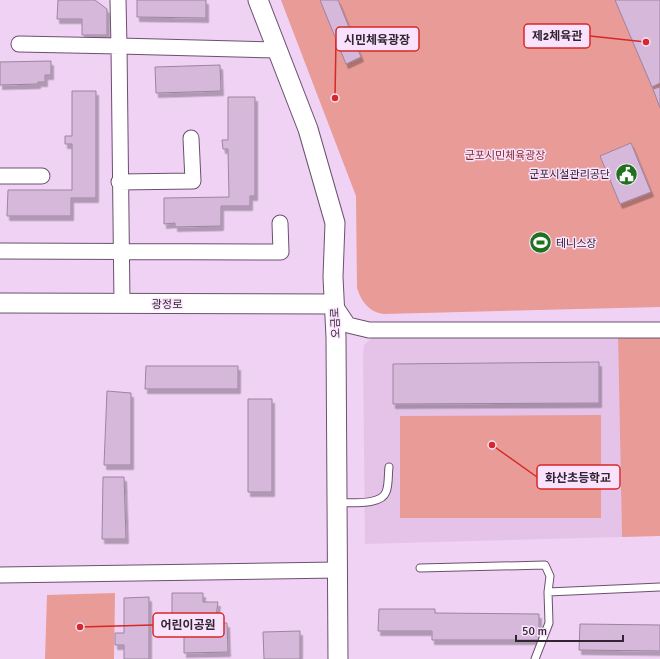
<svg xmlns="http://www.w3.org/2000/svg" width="660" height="659" font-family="Signika,'Noto Sans KR',sans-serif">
	<defs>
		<filter id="shadow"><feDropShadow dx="2.5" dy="4.5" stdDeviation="0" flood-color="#0004"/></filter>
	</defs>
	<rect width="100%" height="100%" fill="#f0d2f4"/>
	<!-- built -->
	<path fill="#e5c3e9" d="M 376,334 L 618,335 L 622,537 L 365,544 L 363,354 L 364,345 Z"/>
	<!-- green -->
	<path fill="#e99b97" d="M 281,0 L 660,0 L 660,307 L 383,314 C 369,312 361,301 357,288 L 356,196 Z
		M 660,333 L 660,536 L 622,537 L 618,335 Z
		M 601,415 L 601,518 L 400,518 L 400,416 Z
		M 115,593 L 114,659 L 45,659 L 47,595 Z"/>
	<!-- building -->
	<path fill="#d6b9da" stroke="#9e83a2" filter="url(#shadow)" d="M 58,0 L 95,0 L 107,9 L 107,35 L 82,35 L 82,19 L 57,19 Z
		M 137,0 L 206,0 L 206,18 L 137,17 Z
		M 320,0 L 338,0 L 361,57 L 346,64 Z
		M 615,0 L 660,0 L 660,83 L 652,87 Z
		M 51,61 L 51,75 L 45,75 L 45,82 L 38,82 L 38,84 L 0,85 L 0,62 Z
		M 220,65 L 221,91 L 156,93 L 155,67 Z
		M 660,87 L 660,108 L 653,89 Z
		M 72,91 L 96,91 L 96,198 L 71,198 L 71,216 L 7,216 L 8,190 L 72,190 L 72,144 L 65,144 L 65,136 L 72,136 Z
		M 228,97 L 255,97 L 255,196 L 250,196 L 250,206 L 221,206 L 221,226 L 175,227 L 175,223 L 164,224 L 164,198 L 229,197 L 228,149 L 223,149 L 222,140 L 228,140 Z
		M 631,143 L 651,192 L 620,204 L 600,156 Z
		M 599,362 L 599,403 L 393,404 L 393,364 Z
		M 146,366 L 238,366 L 238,389 L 145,389 Z
		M 107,391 L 131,393 L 131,465 L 104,465 Z
		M 248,399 L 272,399 L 272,492 L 248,492 Z
		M 103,477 L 124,477 L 126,539 L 102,539 Z
		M 172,593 L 203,593 L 203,602 L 218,602 L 215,623 L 227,623 L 228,652 L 184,653 L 184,615 L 172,616 Z
		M 149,597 L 149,659 L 124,659 L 124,645 L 115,645 L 115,633 L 124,633 L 124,598 Z
		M 379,609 L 435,609 L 435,613 L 539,614 L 539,640 L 432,640 L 432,631 L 378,631 Z
		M 580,624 L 660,625 L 660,651 L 579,650 Z
		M 300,631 L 300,659 L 264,659 L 263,632 Z"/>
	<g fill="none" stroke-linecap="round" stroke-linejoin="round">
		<defs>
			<path id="service" d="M 337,503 C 350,502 381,506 386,492 C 389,485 388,474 389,467
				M 420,568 L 545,565 L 550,576 L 548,592 L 549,623 L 535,659
				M 548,592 L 660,587"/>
			<path id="minor" d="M 19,44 L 119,46 L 118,0
				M 0,176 L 42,176
				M 119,182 L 193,181 L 191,138
				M 0,251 L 281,252 L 280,223
				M 122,303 L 119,46 L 277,50
				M 334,304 L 348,325 L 369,330 L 659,330
				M 0,575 L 338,570"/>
			<path id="tertiary" d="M 258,0 L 308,129 L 335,223 L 333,277 L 336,337 L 338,659
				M 0,303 L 334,304"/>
		</defs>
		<!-- service casing -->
		<use href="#service" stroke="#6b516e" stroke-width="9"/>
		<!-- minor casing -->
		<use href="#minor" stroke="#6b516e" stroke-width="17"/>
		<!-- tertiary casing -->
		<use href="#tertiary" stroke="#6b516e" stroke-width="21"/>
		<!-- service -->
		<use href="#service" stroke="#fff" stroke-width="7"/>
		<!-- minor -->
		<use href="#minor" stroke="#fff" stroke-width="15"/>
		<!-- tertiary -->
		<use href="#tertiary" stroke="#fff" stroke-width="19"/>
	</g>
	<!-- icons -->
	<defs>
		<symbol id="civic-disc" viewBox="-11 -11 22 22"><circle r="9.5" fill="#1e721b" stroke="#fae2fd"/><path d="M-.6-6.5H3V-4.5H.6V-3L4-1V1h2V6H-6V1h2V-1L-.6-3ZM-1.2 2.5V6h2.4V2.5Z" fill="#fff"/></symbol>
		<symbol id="stadium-disc" viewBox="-11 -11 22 22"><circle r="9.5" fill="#1e721b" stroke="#fae2fd"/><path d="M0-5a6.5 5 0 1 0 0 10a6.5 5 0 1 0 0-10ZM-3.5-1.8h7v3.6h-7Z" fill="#fff"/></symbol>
	</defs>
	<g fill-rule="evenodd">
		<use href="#civic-disc" x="614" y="162" width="25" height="25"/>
		<use href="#stadium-disc" x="528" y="230" width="25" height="25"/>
	</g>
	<g text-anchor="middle" stroke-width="3" stroke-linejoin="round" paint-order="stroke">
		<!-- park labels -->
		<g font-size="11" fill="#85282b" stroke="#fae2fd">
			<text x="505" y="159">군포시민체육광장</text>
		</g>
		<!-- poi labels -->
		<g font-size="11" fill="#302531" stroke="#fae2fd" text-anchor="end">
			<text x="610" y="178">군포시설관리공단</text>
			<text x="556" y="247" text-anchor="start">테니스장</text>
		</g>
		<!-- street labels -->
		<g font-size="11" fill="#302531" stroke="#fae2fd">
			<text x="167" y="308">광정로</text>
			<text transform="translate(335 323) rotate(-93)" y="4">오금로</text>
		</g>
	</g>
	<!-- callouts -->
	<path fill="none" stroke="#d62828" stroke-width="1.5" d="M646 42L590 36M335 98L336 39M492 445L537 477M80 627L153 625"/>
	<g fill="#d62828" stroke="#fae2fd" stroke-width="1.5">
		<circle cx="646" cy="42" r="4"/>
		<circle cx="335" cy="98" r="4"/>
		<circle cx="492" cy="445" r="4"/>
		<circle cx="80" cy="627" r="4"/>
	</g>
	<g fill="#fae2fd" stroke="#d62828" stroke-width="1.5">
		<rect x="524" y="24" width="66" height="24" rx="4"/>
		<rect x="336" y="27" width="83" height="24" rx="4"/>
		<rect x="537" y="465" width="83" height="24" rx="4"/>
		<rect x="153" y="613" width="71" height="24" rx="4"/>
	</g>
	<g font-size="12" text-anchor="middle" font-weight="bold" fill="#302531">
		<text x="557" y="40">제2체육관</text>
		<text x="377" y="44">시민체육광장</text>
		<text x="578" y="482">화산초등학교</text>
		<text x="188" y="629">어린이공원</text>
	</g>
	<!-- scale -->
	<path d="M516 635v6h107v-6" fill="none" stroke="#302531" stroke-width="2"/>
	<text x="522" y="635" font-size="12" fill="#302531" stroke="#fae2fd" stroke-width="3" paint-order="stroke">50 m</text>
</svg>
